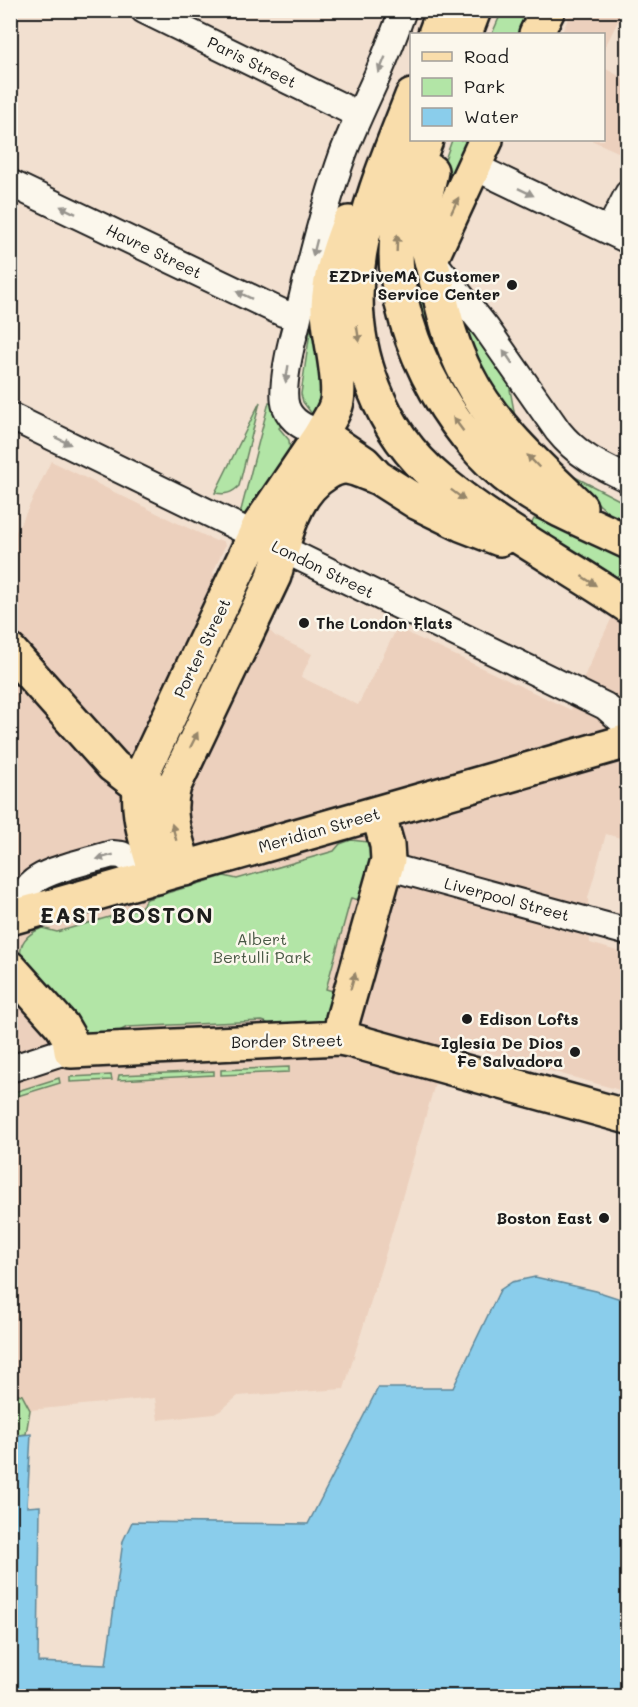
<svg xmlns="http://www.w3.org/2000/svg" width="638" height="1707" font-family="Mali,sans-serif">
	<rect width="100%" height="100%" fill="#f2e0d0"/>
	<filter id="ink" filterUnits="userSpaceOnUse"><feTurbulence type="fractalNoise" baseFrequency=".0167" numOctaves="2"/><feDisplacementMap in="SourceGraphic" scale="12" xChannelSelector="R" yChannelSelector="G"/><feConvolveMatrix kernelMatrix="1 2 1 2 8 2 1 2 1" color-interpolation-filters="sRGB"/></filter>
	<g filter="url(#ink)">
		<!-- built -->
		<path fill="#ecd0bd" d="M 572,11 L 572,10 L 623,11 L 604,49 L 604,34 L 561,34 Z
			M 604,68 L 627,80 L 627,156 L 591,140 L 604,140 Z
			M 51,461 L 173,521 L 216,541 L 220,540 L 224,542 L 225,546 L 213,573 L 275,636 L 312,654 L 301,677 L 358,705 L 397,628 L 571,710 L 587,670 L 614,613 L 627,622 L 627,840 L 606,834 L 588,898 L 590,943 L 627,954 L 627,1092 L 525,1064 L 446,1039 L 434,1087 L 390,1239 L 344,1389 L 238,1396 L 220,1411 L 214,1414 L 158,1420 L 155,1398 L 30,1410 L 22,1395 L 11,1392 L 10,538 L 17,530 L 23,519 Z"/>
		<!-- green -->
		<path fill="#b2e5a6" stroke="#678061" stroke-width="1.5" d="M 502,11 L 535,11 L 524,34 L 492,34 Z
			M 452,140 L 473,140 L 450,188 L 436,185 Z
			M 422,294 L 519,464 L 460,402 L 438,368 L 417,298 Z
			M 315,297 L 326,389 L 315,418 L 303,402 L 301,394 Z
			M 455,305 L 508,378 L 516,422 L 481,380 Z
			M 260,402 L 239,486 C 232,493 226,495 215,493 Z
			M 269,402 L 272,402 L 273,410 L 281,426 L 279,428 L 289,440 L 290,451 L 250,519 L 240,514 Z
			M 573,476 L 627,504 L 627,528 C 607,513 589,496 573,476 Z
			M 534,519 L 537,519 L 627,557 L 627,593 L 532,528 L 531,525 Z
			M 351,840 L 368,842 L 375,849 L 367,902 L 351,898 L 326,989 L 336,992 L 328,1019 C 315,1026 290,1027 275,1026 C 269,1025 267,1022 262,1021 L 127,1027 L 116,1033 L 84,1034 L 21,960 C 18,943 27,934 42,928 L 57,932 L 137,909 L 141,907 L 147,899 L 224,876 L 237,879 L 334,851 L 340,844 Z
			M 289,1067 L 289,1072 L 221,1075 L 221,1070 Z
			M 214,1071 L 214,1075 L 118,1080 L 119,1075 Z
			M 111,1075 L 112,1080 L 70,1082 L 70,1077 Z
			M 59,1078 L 60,1083 L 11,1098 L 11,1093 Z
			M 10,1392 L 22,1395 L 30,1410 L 26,1434 L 11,1436 Z"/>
		<!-- water -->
		<path fill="#8acdeb" stroke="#5e8698" stroke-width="1.5" d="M 535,1277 L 596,1291 L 627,1301 L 627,1696 L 11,1696 L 11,1436 L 31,1434 L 27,1507 L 40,1506 L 38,1662 L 106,1665 L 123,1541 L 132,1522 L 308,1524 L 378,1388 L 453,1388 L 500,1290 L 512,1282 Z"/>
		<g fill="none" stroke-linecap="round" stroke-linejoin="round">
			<defs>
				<path id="minor" d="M 144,10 L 359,115
					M 473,166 L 628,240
					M 10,183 L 266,305 L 283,313 L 298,317
					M 609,231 L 628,194
					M 433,261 L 486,328 L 558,431 C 578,456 599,465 628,479
					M 10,416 L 605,706 L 621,720 L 628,732
					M 321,434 C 306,428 292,423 286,407 C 280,389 291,344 296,326 C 309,268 323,210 343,154 C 353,127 366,101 378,74 C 387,53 395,32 403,10
					M 386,866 L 628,932
					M 31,912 C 28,905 25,897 27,890 C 34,871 93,860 112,854 L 122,855 L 157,877
					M 10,1069 L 56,1054 L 71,1051"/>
				<path id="major" d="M 536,34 L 548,10
					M 431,259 L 486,140
					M 10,651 L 113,766 L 134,782 L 158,790
					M 185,869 C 177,841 165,815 174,786 L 274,576 L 282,548
					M 157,877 C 147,842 132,806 144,770 L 260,524 L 321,434
					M 10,918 L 628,741
					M 10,968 L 62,1026 L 69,1038 L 71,1051 L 340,1038 L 350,1040 L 628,1117
					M 340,1038 L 343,1019 L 388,860 L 387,845 L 378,813"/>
				<path id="highway" d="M 435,34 L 444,10
					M 465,34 L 474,10
					M 412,96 C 373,197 331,280 374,389 C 388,425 409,455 439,480 C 496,527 566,564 628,606
					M 426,140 C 414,171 400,202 397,235 C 388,323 447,435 518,485 C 551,509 591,524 628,542
					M 431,171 C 429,184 424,197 423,211 C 422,233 433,266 438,288 C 445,318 452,347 467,375 C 493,427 539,467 580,507
					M 349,223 C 338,251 329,278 328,308 C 328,335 343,383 336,405 C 333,415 326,424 321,434 L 364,463 L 377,477 L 418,503 L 461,524 L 500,539
					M 282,548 C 290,519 300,489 327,473 C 332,470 339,467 345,467 C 353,467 368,474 376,477"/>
			</defs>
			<!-- minor casing -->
			<use href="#minor" stroke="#1c1c1c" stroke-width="30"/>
			<!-- major casing -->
			<use href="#major" stroke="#1c1c1c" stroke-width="38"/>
			<!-- highway casing -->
			<use href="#highway" stroke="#1c1c1c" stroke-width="38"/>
			<!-- minor -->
			<use href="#minor" stroke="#fbf7ec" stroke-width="26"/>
			<!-- major -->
			<use href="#major" stroke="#f9ddab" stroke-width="33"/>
			<!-- highway -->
			<use href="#highway" stroke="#f9ddab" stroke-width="33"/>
		</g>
		<!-- one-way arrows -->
		<defs><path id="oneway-solid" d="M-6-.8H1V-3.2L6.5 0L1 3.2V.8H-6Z" transform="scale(1.5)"/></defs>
		<g fill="#97948e">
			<use href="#oneway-solid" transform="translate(382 65) rotate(112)"/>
			<use href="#oneway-solid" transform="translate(526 192) rotate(26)"/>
			<use href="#oneway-solid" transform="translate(68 210) rotate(-154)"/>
			<use href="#oneway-solid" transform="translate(315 248) rotate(104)"/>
			<use href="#oneway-solid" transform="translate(244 295) rotate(-154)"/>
			<use href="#oneway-solid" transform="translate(508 357) rotate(-124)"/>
			<use href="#oneway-solid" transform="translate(287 374) rotate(99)"/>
			<use href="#oneway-solid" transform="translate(63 441) rotate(25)"/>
			<use href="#oneway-solid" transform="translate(105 857) rotate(165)"/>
		</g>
		<g fill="#96866b">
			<use href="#oneway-solid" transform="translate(455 205) rotate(-65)"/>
			<use href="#oneway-solid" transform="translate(397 243) rotate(-88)"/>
			<use href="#oneway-solid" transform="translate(358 334) rotate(81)"/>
			<use href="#oneway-solid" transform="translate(458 424) rotate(-127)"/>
			<use href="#oneway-solid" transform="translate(533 461) rotate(-134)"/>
			<use href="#oneway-solid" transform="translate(458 495) rotate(37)"/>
			<use href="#oneway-solid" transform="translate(589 581) rotate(33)"/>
			<use href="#oneway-solid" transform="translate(194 740) rotate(-64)"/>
			<use href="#oneway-solid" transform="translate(174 832) rotate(-105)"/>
			<use href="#oneway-solid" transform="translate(353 981) rotate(-74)"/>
		</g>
	</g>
	<!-- markers -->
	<g fill="#1c1c1c" stroke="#fbf7ec" stroke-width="2">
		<circle cx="512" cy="285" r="6"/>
		<circle cx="304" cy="623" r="6"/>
		<circle cx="467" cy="1019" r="6"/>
		<circle cx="575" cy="1052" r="6"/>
		<circle cx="604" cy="1218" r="6"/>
	</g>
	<g text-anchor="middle" stroke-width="5" stroke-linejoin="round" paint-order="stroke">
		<!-- street labels -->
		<g font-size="16" fill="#1c1c1c" stroke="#fbf7ec">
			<text transform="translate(252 62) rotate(26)" y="6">Paris Street</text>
			<text transform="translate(154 251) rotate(26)" y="6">Havre Street</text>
			<text transform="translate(323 569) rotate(26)" y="6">London Street</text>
			<text transform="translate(202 648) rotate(-64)" y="6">Porter Street</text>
			<text transform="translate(319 830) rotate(-16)" y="6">Meridian Street</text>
			<text transform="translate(507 899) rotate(15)" y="6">Liverpool Street</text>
			<text transform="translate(287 1041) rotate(-1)" y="6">Border Street</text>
		</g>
		<!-- poi labels -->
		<g font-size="16" font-weight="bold" fill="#1c1c1c" stroke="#fbf7ec" text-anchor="end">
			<text x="500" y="282">EZDriveMA Customer<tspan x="500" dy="18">Service Center</tspan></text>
			<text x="316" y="629" text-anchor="start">The London Flats</text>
			<text x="479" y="1025" text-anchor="start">Edison Lofts</text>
			<text x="563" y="1049">Iglesia De Dios<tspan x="563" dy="18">Fe Salvadora</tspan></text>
			<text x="592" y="1224">Boston East</text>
		</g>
		<!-- park labels -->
		<g font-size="16" fill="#495845" stroke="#fbf7ec">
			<text x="262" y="945">Albert<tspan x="262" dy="18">Bertulli Park</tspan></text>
		</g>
		<!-- district labels -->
		<g font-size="22" font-weight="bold" letter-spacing="1.5" fill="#1c1c1c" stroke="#fbf7ec">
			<text x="127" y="923">EAST BOSTON</text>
		</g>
	</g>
	<!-- margin -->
	<rect width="638" height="1707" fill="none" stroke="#fbf7ec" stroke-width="36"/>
	<rect x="18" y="18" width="602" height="1671" fill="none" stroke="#1c1c1c" stroke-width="2" filter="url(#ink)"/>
	<!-- legend -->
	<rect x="410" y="33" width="195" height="108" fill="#fbf7ec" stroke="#a29f99" stroke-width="1.5"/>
	<rect x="422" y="52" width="30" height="9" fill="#f9ddab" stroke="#a29f99" stroke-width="1.5"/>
	<text x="464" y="63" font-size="18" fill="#1c1c1c">Road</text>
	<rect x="422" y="78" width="30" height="18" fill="#b2e5a6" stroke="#a29f99" stroke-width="1.5"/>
	<text x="464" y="93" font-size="18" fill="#1c1c1c">Park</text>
	<rect x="422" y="108" width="30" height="18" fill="#8acdeb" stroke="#a29f99" stroke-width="1.5"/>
	<text x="464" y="123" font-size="18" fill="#1c1c1c">Water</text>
</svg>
